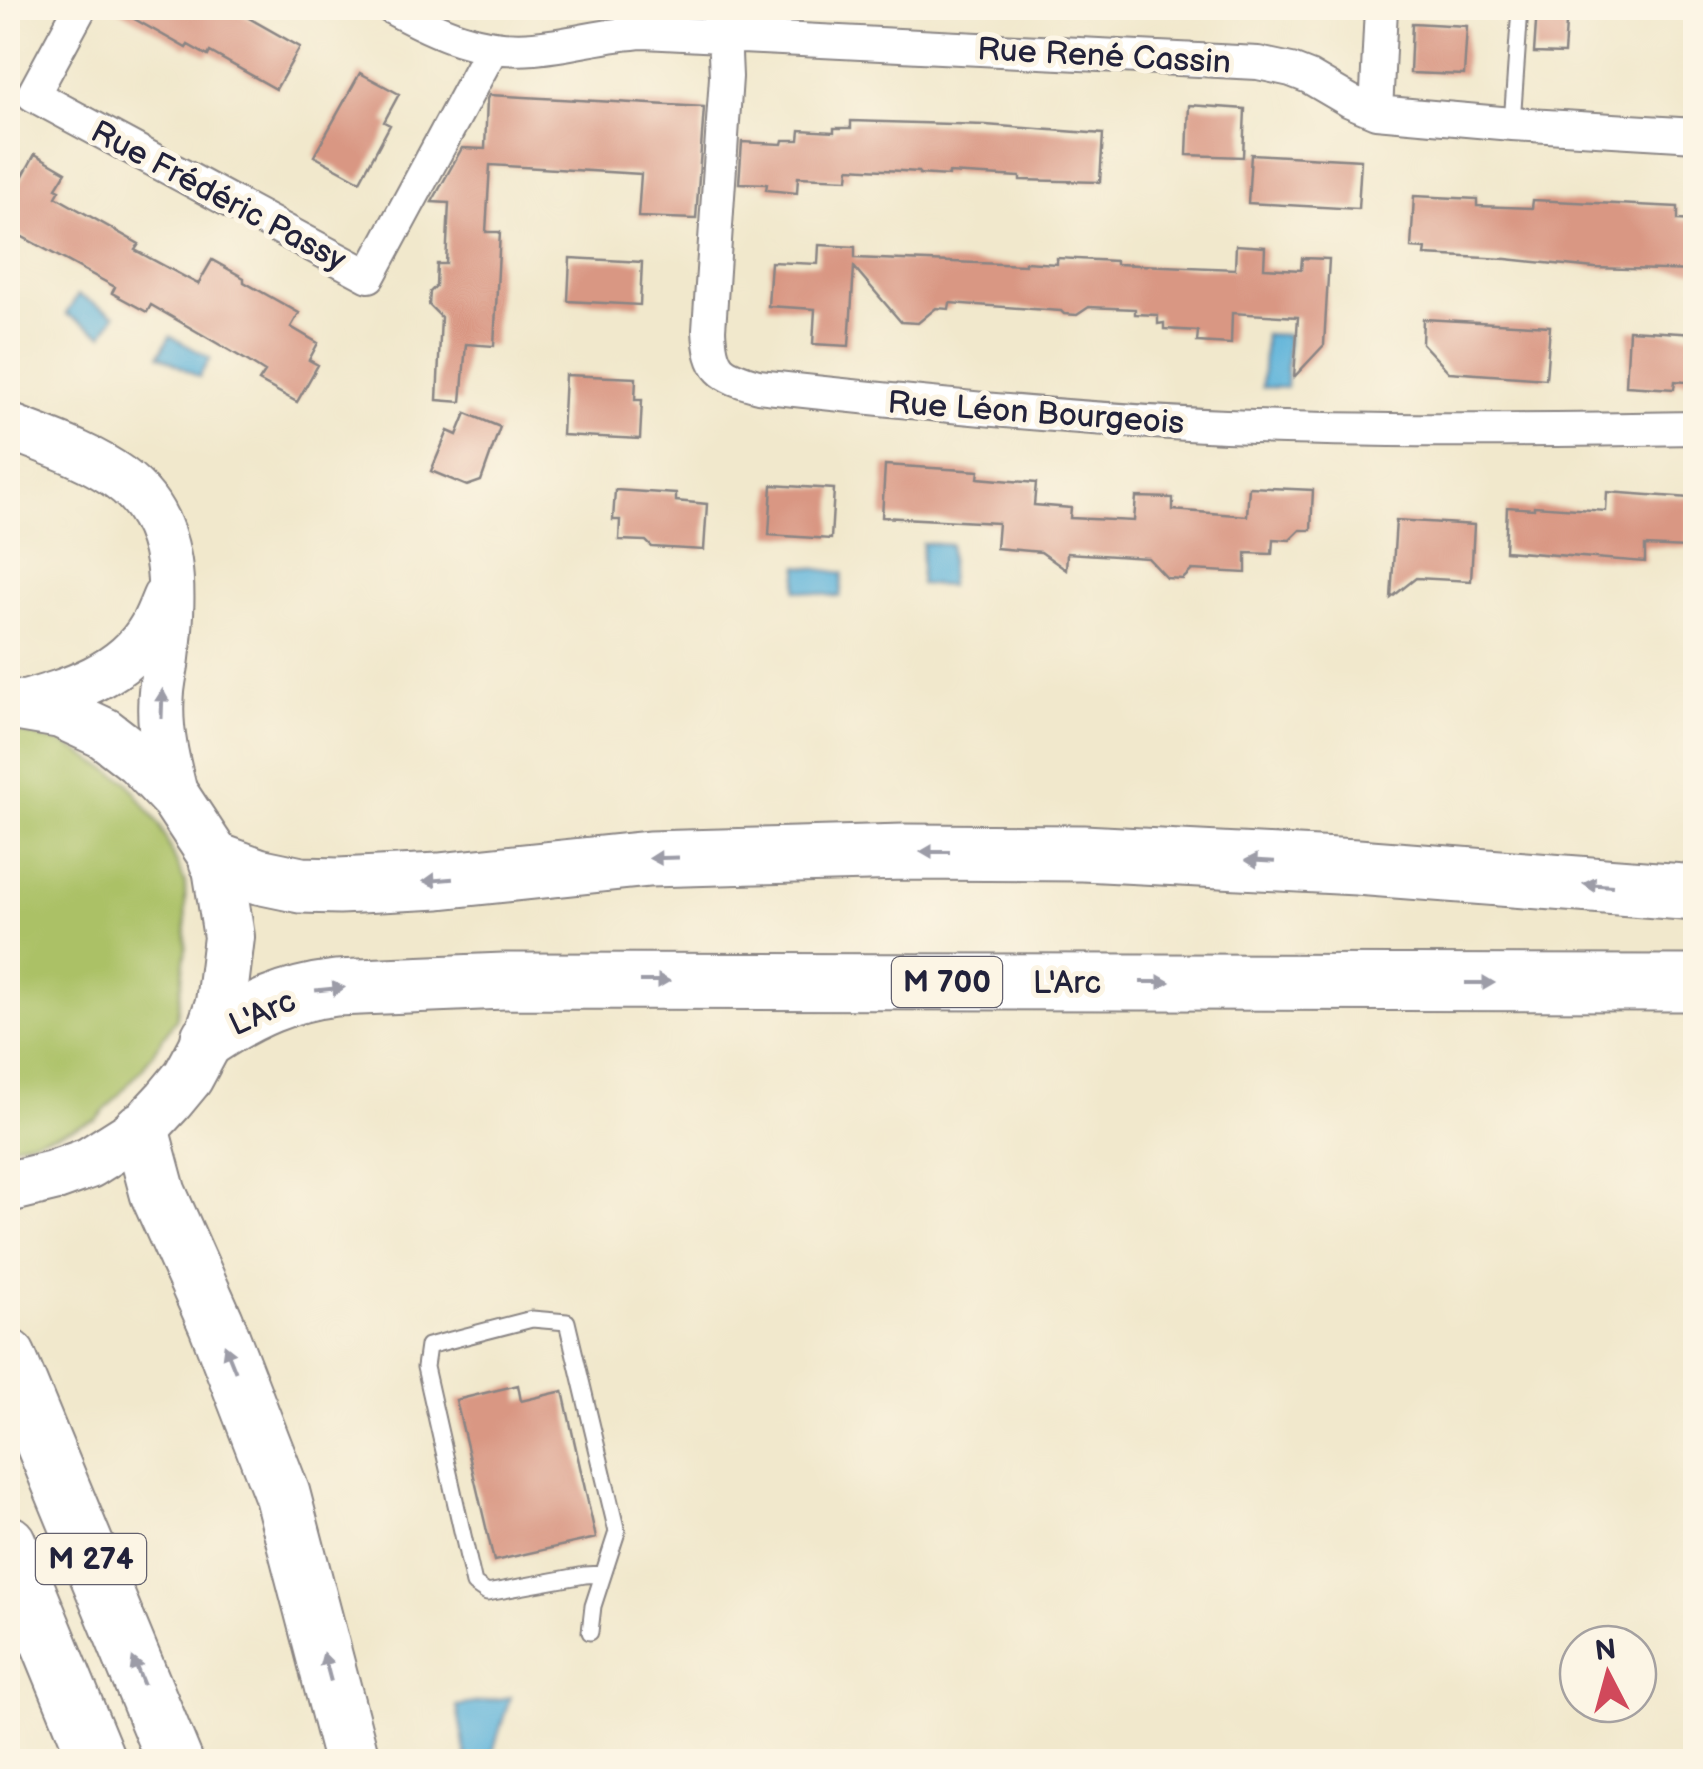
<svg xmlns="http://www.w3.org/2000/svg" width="1703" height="1769" font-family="'Balsamiq Sans',sans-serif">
	<rect width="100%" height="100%" fill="#fcf5e5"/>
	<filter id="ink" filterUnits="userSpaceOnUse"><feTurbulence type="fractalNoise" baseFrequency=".01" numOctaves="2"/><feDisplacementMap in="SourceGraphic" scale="20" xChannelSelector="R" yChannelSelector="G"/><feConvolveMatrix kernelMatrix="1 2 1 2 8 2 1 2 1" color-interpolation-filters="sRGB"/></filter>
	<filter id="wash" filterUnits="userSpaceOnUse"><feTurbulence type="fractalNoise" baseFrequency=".0048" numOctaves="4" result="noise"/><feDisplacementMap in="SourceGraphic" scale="40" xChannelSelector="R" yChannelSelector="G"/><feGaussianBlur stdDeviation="2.25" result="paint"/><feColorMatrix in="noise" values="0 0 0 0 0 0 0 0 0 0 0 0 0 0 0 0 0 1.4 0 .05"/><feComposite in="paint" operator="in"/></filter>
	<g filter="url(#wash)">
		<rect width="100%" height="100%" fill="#f1e8cc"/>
		<!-- green -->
		<path fill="#abc166" stroke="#667250" stroke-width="2.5" d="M 8,729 L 65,744 L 127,781 L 160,826 L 185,882 L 186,947 L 177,1017 L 142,1069 L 96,1120 L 56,1134 L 8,1146 Z"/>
		<!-- water -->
		<path fill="#5eb4da" stroke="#406b8a" stroke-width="2.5" d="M 78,295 L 115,315 L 103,335 L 66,314 Z
			M 1265,334 L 1288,335 L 1286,388 L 1262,387 Z
			M 170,336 L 210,358 L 199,377 L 159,355 Z
			M 923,543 L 951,545 L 949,586 L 920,584 Z
			M 799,566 L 843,573 L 840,597 L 796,590 Z
			M 510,1697 L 490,1761 L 467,1761 L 457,1706 Z"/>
		<g id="blocks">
			<!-- building -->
			<path fill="#d99783" d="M 115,8 L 231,8 L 300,47 L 276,89 L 210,52 L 208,56 L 188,45 L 186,48 Z
				M 1537,8 L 1567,8 L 1564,54 L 1534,53 Z
				M 1412,23 L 1467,26 L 1464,75 L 1410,73 Z
				M 360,73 L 399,94 L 384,122 L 390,125 L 360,181 L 314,156 Z
				M 489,95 L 704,107 L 696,219 L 638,217 L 641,174 L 490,165 L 486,232 L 500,232 L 494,346 L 466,344 L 461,402 L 437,400 L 441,317 L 429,305 L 430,292 L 436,286 L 437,264 L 446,264 L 449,203 L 432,202 L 462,148 L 485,149 L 487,99 Z
				M 1189,105 L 1245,109 L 1243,157 L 1187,155 Z
				M 851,121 L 986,125 L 1103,134 L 1100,182 L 1020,180 L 1020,177 L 949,173 L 949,176 L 919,174 L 919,172 L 849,168 L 848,179 L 798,177 L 797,193 L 766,190 L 767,184 L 739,183 L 742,142 L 782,144 L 783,140 L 799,140 L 800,130 L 834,132 L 834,128 L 851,128 Z
				M 35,154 L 66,172 L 56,188 L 60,190 L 56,197 L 139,244 L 135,250 L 198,284 L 212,260 L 244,278 L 244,282 L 299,313 L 291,327 L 318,343 L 309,360 L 318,365 L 297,402 L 259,381 L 265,372 L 246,360 L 151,305 L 147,312 L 112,293 L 115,287 L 8,229 L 8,203 Z
				M 1251,154 L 1361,160 L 1358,209 L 1248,203 Z
				M 1414,196 L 1477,199 L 1477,206 L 1532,208 L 1533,200 L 1678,207 L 1678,220 L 1696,221 L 1696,271 L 1595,268 L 1506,259 L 1425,255 L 1426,249 L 1411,248 Z
				M 819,245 L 855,247 L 855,258 L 1025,265 L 1025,262 L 1057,264 L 1057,258 L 1116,261 L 1116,264 L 1235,269 L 1236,245 L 1265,247 L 1264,268 L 1301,270 L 1302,258 L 1329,259 L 1324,345 L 1294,377 L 1298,317 L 1232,313 L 1231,344 L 1197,342 L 1198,331 L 1164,329 L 1164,323 L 1158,324 L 1158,315 L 1135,314 L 1135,309 L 1089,307 L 1077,315 L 1064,314 L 1061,311 L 950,303 L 949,309 L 936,308 L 918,323 L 901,322 L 854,267 L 849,346 L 813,344 L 815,309 L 768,306 L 771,262 L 818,264 Z
				M 570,258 L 642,262 L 640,305 L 568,301 Z
				M 1423,319 L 1550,326 L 1546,379 L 1449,372 L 1422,343 Z
				M 1629,330 L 1696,334 L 1696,383 L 1675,381 L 1674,389 L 1626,386 Z
				M 565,375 L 636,378 L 635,400 L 642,400 L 640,439 L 562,435 Z
				M 466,413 L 500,427 L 481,481 L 467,486 L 431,471 L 448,431 L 457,435 Z
				M 885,465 L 979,471 L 978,478 L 1036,483 L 1034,505 L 1071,508 L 1070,518 L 1134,521 L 1136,497 L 1173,498 L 1173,510 L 1247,516 L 1249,487 L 1313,490 L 1311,530 L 1300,530 L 1290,540 L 1273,539 L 1272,554 L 1246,553 L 1246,573 L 1192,570 L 1183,579 L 1167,578 L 1148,558 L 1067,553 L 1066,570 L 1041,552 L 996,548 L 998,523 L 882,517 Z
				M 772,485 L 834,489 L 831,539 L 769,535 Z
				M 615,490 L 676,494 L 676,501 L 707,504 L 704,550 L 652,547 L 646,541 L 619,540 L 620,520 L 613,520 Z
				M 1607,492 L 1690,498 L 1687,548 L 1645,546 L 1645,562 L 1505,551 L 1507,507 L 1534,509 L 1534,506 L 1606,511 Z
				M 1396,520 L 1474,525 L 1471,581 L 1416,578 L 1391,598 Z
				M 518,1385 L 521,1401 L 563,1391 L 596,1538 L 494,1561 L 456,1400 Z"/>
		</g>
	</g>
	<g filter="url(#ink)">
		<use href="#blocks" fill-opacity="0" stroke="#8a8584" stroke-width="2.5"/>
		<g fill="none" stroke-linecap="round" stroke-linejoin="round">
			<defs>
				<path id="lane" d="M 1512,124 L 1520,8
					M 590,1632 L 593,1606 L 617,1532 L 567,1322 L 532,1319 L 428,1346 L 425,1367 L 474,1584 L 487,1593 L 585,1575 L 603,1574"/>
				<path id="street" d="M 80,8 L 33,95 L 369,276 L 492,48
					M 392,8 C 436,32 481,53 534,48 C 571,45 606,34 644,32 L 1258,63 L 1291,70 L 1309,77 L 1350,101 L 1376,112 L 1512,124 L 1696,135
					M 723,8 L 726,77 L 709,330 C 711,371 720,375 758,386 C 914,403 1069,419 1226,426 C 1382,432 1539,431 1696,428
					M 1376,112 L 1381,8"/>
				<path id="secondary" d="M 8,426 C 45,441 87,454 120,478 C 180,521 174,597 166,662 C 164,675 161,688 161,700 C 159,734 168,767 176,799
					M 20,705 C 69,691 125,675 152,627 C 157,618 161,608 165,598"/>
				<path id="primary" d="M 8,704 L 61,713 L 104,733 L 139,760 L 176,799 L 217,861 L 229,937 L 221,1003 L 209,1038 L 188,1077 L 169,1100 L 141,1130 L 89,1163 L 53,1176 L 8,1187"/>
				<path id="highway" d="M 217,861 L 258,876 L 301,885 L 339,886 L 439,881 L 649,859 L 904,852 L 1083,853 L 1357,867 L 1696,893
					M 209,1038 C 250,1011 286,994 336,988 L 504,981 L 1696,983
					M 141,1130 L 158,1193 L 216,1323 L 282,1494 L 352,1762
					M 8,1357 L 175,1762
					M 8,1543 L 98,1762"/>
			</defs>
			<!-- lane casing -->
			<use href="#lane" stroke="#8a8584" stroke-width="19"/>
			<!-- street casing -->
			<use href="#street" stroke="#8a8584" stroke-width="36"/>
			<!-- secondary casing -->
			<use href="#secondary" stroke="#8a8584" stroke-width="49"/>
			<!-- primary casing -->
			<use href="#primary" stroke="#8a8584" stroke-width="54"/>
			<!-- highway casing -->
			<use href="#highway" stroke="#8a8584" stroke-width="59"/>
			<!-- lane -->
			<use href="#lane" stroke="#fff" stroke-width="15"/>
			<!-- street -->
			<use href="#street" stroke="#fff" stroke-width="32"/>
			<!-- secondary -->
			<use href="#secondary" stroke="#fff" stroke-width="45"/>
			<!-- primary -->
			<use href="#primary" stroke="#fff" stroke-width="50"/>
			<!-- highway -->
			<use href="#highway" stroke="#fff" stroke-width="55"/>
		</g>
		<!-- one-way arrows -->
		<defs><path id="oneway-solid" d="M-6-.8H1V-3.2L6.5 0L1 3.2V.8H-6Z" transform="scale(2.5)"/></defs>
		<g fill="#9c9ca7">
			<use href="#oneway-solid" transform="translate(162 704) rotate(-88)"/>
			<use href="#oneway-solid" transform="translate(935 852) rotate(-180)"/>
			<use href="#oneway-solid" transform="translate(664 858) rotate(178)"/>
			<use href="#oneway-solid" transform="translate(1260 861) rotate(-177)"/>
			<use href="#oneway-solid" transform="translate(438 880) rotate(175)"/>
			<use href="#oneway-solid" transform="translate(1598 885) rotate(-176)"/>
			<use href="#oneway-solid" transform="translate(655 981)"/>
			<use href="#oneway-solid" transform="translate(1155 982)"/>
			<use href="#oneway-solid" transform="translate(1480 983)"/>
			<use href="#oneway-solid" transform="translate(330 989) rotate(-6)"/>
			<use href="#oneway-solid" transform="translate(230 1358) rotate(-112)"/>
			<use href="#oneway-solid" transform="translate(327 1667) rotate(-105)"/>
			<use href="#oneway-solid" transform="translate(138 1671) rotate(-112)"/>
		</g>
	</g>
	<g text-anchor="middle" stroke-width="10" stroke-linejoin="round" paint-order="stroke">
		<!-- shield labels -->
		<g fill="#fcf5e5" stroke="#63616e" stroke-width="2.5">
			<rect x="892" y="957" width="110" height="50" rx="8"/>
			<rect x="36" y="1534" width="110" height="50" rx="8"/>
		</g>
		<g font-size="30" font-weight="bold" fill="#22223b">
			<text x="947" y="992">M 700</text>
			<text x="91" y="1569">M 274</text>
		</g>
		<!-- street labels -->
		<g font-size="32" fill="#22223b" stroke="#fcf5e5">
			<text transform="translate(1104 55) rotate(3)" y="11">Rue René Cassin</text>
			<text transform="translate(219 195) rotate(28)" y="11">Rue Frédéric Passy</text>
			<text transform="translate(1036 412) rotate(4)" y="11">Rue Léon Bourgeois</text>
			<text x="1067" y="993">L'Arc</text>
			<text transform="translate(262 1012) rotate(-24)" y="11">L'Arc</text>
		</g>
	</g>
	<!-- margin -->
	<rect width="1703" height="1769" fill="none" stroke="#fcf5e5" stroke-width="40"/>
	<!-- north arrow -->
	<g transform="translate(1608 1674) rotate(354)"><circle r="48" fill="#fcf5e5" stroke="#a5a1a1" stroke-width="2.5"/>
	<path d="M0-8L18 38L0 25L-18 38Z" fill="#d1495b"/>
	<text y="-15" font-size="28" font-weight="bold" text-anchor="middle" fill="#22223b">N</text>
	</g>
</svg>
